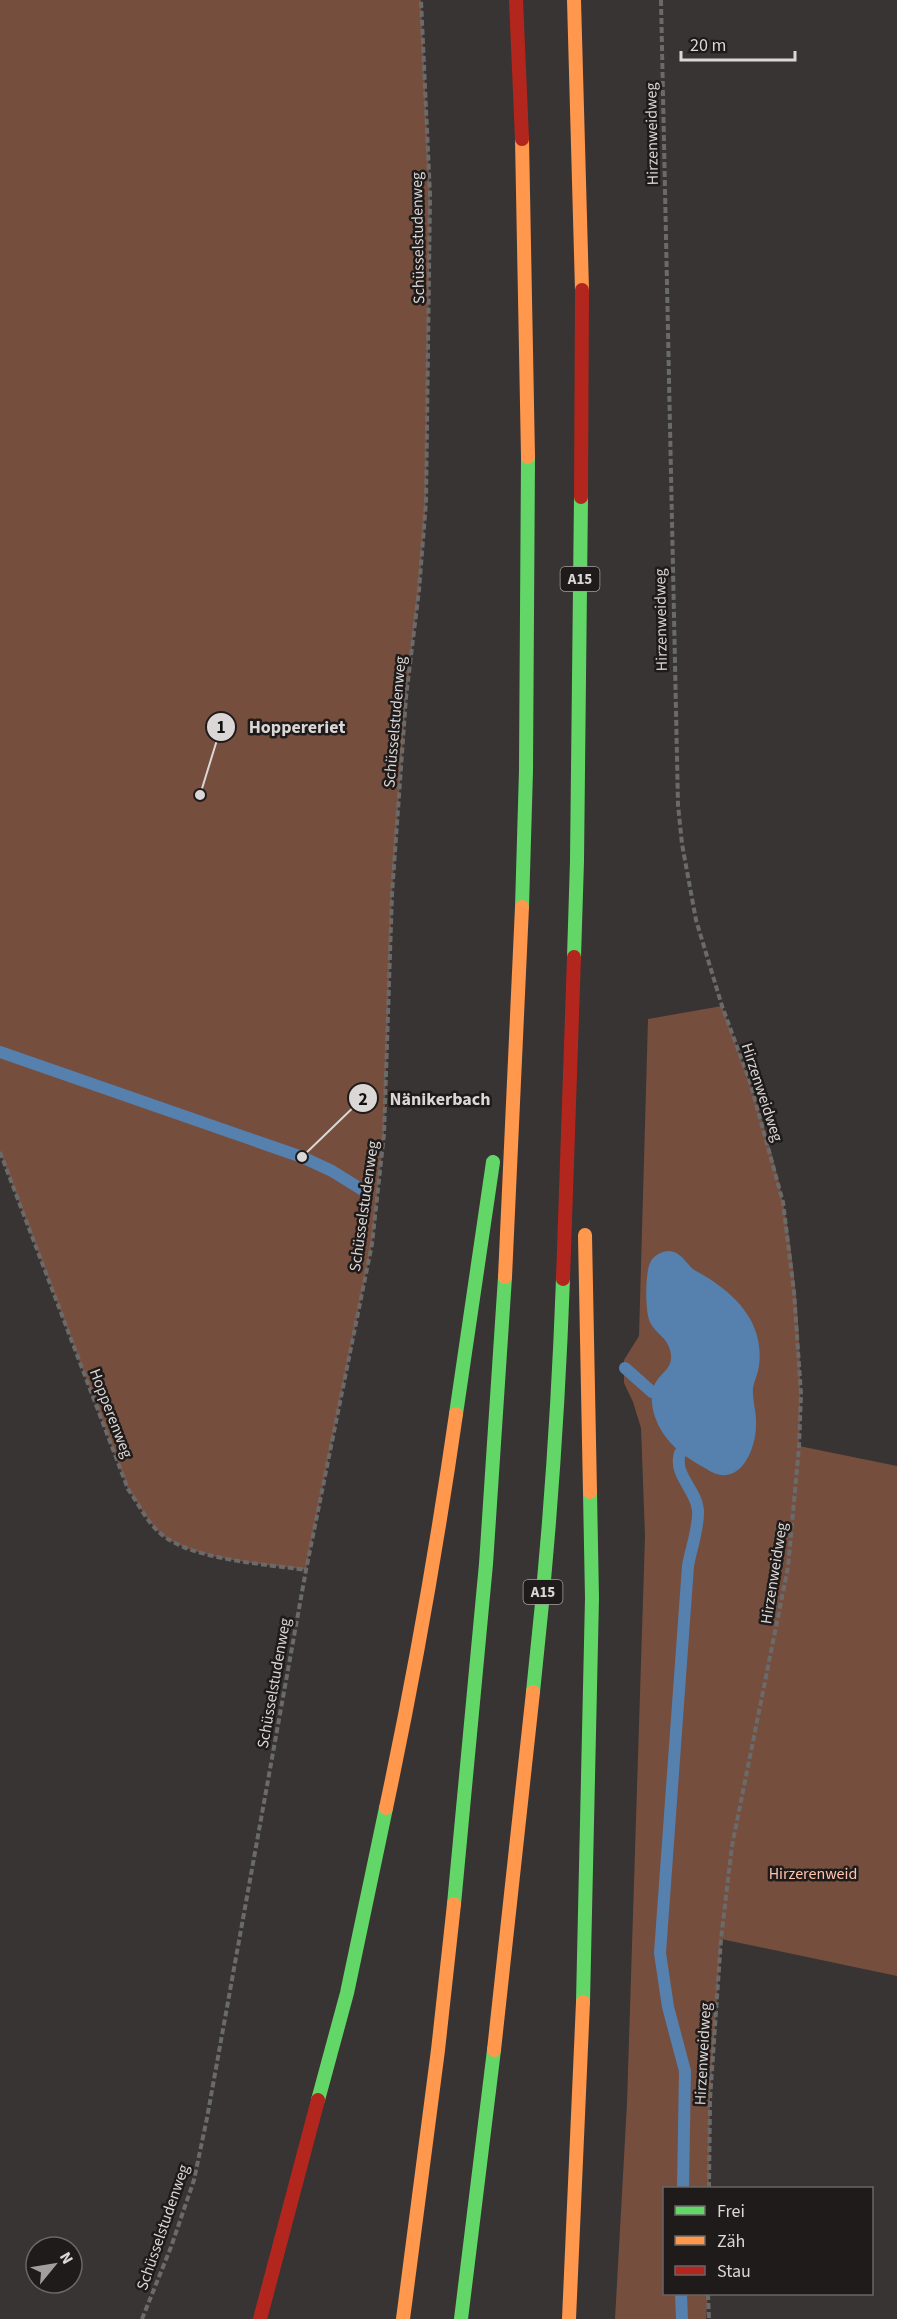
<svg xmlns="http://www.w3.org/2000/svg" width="897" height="2319" font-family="'Source Sans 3',sans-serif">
	<rect width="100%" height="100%" fill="#373433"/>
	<!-- green -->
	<path fill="#754e3e" d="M 0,0 L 421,0 L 430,195 L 426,502 L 419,590 L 406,697 L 392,894 L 384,1134 L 372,1244 L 306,1570 C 266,1564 190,1560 160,1533 C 147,1521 138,1503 128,1489 L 0,1152 Z
		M 722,1006 C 745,1070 770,1135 783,1202 C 798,1281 803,1366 799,1446 L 897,1466 L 897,1976 L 721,1939 L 710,2099 L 709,2188 L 664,2188 L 664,2294 L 708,2294 L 706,2319 L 615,2319 L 627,2103 L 645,1536 L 641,1428 L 633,1402 L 624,1383 L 624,1360 L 639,1336 L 648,1019 Z"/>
	<!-- water -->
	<path fill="#5680ad" d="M 668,1251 C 683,1252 685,1264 696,1271 C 733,1291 765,1321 759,1366 C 758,1374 754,1381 753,1388 C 752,1400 757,1413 756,1425 C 756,1442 747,1473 726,1475 C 718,1476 711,1472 705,1468 C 683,1456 664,1442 655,1417 C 652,1408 650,1396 654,1386 C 660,1371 677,1369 669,1347 C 665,1336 654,1332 650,1322 C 645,1312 645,1274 650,1263 C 653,1256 660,1252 668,1251 Z"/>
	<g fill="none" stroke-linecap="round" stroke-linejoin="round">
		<!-- stream -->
		<path stroke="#5680ad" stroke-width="12" d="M 0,1052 L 302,1157 L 332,1171 L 361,1189
			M 625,1368 L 652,1392
			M 680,1453 C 673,1475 696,1489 698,1510 C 699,1528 691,1548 688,1566 L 660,1953 L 668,2007 L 685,2071 L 683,2188
			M 681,2294 L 682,2319"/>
		<!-- path -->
		<path stroke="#6b6a6a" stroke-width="4" stroke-dasharray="6 3" stroke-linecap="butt" d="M 661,0 L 678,805 L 682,844 L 696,920 L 722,1006 L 750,1082 L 783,1202 L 794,1292 L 801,1394 L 799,1447 L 788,1567 L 732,1846 L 721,1939 L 710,2099 L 709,2188
			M 0,1152 L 128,1489 C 138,1503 147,1522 160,1533 C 190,1560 266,1564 306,1570
			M 708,2294 L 709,2319
			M 142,2319 L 171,2247 L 194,2180 L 207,2118 L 306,1570 L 372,1244 L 384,1134 L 392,894 L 406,697 L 419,590 L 426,502 L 430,195 L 421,0"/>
		<!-- fast -->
		<path stroke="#63d668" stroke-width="14" d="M 522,907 L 526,771 L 528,457
			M 574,957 L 577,861 L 581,497
			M 456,1414 L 493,1162
			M 533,1692 C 548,1555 558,1417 563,1279
			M 454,1904 L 486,1564 L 505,1277
			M 583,2002 L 592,1598 L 590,1492
			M 318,2100 L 347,1993 L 386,1808
			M 461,2319 L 494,2050"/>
		<!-- slow -->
		<path stroke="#ff974d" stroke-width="14" d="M 574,0 L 582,290
			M 522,139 L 528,457
			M 585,1235 L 590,1492
			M 505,1277 L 522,907
			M 386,1808 C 414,1677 437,1546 456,1414
			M 494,2050 L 533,1692
			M 403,2319 L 438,2050 L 454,1904
			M 569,2319 L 583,2002"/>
		<!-- jam -->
		<path stroke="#b3261e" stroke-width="14" d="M 516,0 L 522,139
			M 581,497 L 582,290
			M 563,1279 L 574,957
			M 260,2319 L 318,2100"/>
	</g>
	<g text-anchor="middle" stroke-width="5" stroke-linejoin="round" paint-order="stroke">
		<!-- shield labels -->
		<g fill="#1e1b1a" stroke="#a29f9e" stroke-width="1.5">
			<rect x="560.5" y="567" width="39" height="24" rx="4.5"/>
			<rect x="523.5" y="1580" width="39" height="24" rx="4.5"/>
		</g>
		<g font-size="15" font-weight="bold" fill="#dbd7d6">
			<text x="580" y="584">A15</text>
			<text x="543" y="1597">A15</text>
		</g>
		<!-- street labels -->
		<g font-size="16" fill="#dbd7d6" stroke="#1e1b1a">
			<text transform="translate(651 134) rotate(-91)" y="6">Hirzenweidweg</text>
			<text transform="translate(417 238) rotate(-91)" y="6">Schüsselstudenweg</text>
			<text transform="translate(660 620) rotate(-91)" y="6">Hirzenweidweg</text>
			<text transform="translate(394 722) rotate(-85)" y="6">Schüsselstudenweg</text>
			<text transform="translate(763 1092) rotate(72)" y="6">Hirzenweidweg</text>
			<text transform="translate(363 1206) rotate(-82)" y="6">Schüsselstudenweg</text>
			<text transform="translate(112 1413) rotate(69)" y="6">Hopperenweg</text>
			<text transform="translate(773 1573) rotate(-81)" y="6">Hirzenweidweg</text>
			<text transform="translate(273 1683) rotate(-80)" y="6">Schüsselstudenweg</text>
			<text transform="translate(702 2054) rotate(-87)" y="6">Hirzenweidweg</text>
			<text transform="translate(162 2227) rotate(-71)" y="6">Schüsselstudenweg</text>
		</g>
		<!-- park labels -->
		<g font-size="16" fill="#fec4ae" stroke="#1e1b1a">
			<text x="813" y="1879">Hirzerenweid</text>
		</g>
	</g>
	<!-- callouts -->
	<path fill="none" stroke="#dbd7d6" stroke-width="2" d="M200 795L221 727M302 1157L363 1098"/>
	<g fill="#dbd7d6" stroke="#1e1b1a" stroke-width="2">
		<circle cx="200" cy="795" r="6"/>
		<circle cx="302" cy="1157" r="6"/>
		<circle cx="221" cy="727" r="15"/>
		<circle cx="363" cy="1098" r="15"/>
	</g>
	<g font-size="18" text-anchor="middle" font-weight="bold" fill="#111">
		<text x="221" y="733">1</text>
		<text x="363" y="1105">2</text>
	</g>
	<g font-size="18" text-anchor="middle" font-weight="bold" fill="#dbd7d6" stroke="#1e1b1a" stroke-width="5" stroke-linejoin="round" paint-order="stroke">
		<text x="297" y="733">Hoppereriet</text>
		<text x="440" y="1105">Nänikerbach</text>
	</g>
	<!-- legend -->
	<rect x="663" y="2187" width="210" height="108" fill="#1e1b1a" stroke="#6a6665" stroke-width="1.5"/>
	<rect x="675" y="2206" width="30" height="9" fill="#63d668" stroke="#6a6665" stroke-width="1.5"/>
	<text x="717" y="2217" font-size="18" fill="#dbd7d6">Frei</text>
	<rect x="675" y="2236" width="30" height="9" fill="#ff974d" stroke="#6a6665" stroke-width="1.5"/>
	<text x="717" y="2247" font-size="18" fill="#dbd7d6">Zäh</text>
	<rect x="675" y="2266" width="30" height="9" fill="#b3261e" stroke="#6a6665" stroke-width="1.5"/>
	<text x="717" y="2277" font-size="18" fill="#dbd7d6">Stau</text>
	<!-- north arrow -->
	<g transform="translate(54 2265) rotate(60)"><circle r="28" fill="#1e1b1a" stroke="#6a6665" stroke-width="1.5"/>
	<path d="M0-4.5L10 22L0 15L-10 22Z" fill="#a29e9d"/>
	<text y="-9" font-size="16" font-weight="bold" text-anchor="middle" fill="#dbd7d6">N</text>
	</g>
	<!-- scale -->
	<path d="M681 51v9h114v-9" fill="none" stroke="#dbd7d6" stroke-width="3"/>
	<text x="690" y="51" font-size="18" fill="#dbd7d6" stroke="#1e1b1a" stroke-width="4.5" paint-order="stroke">20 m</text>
</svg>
